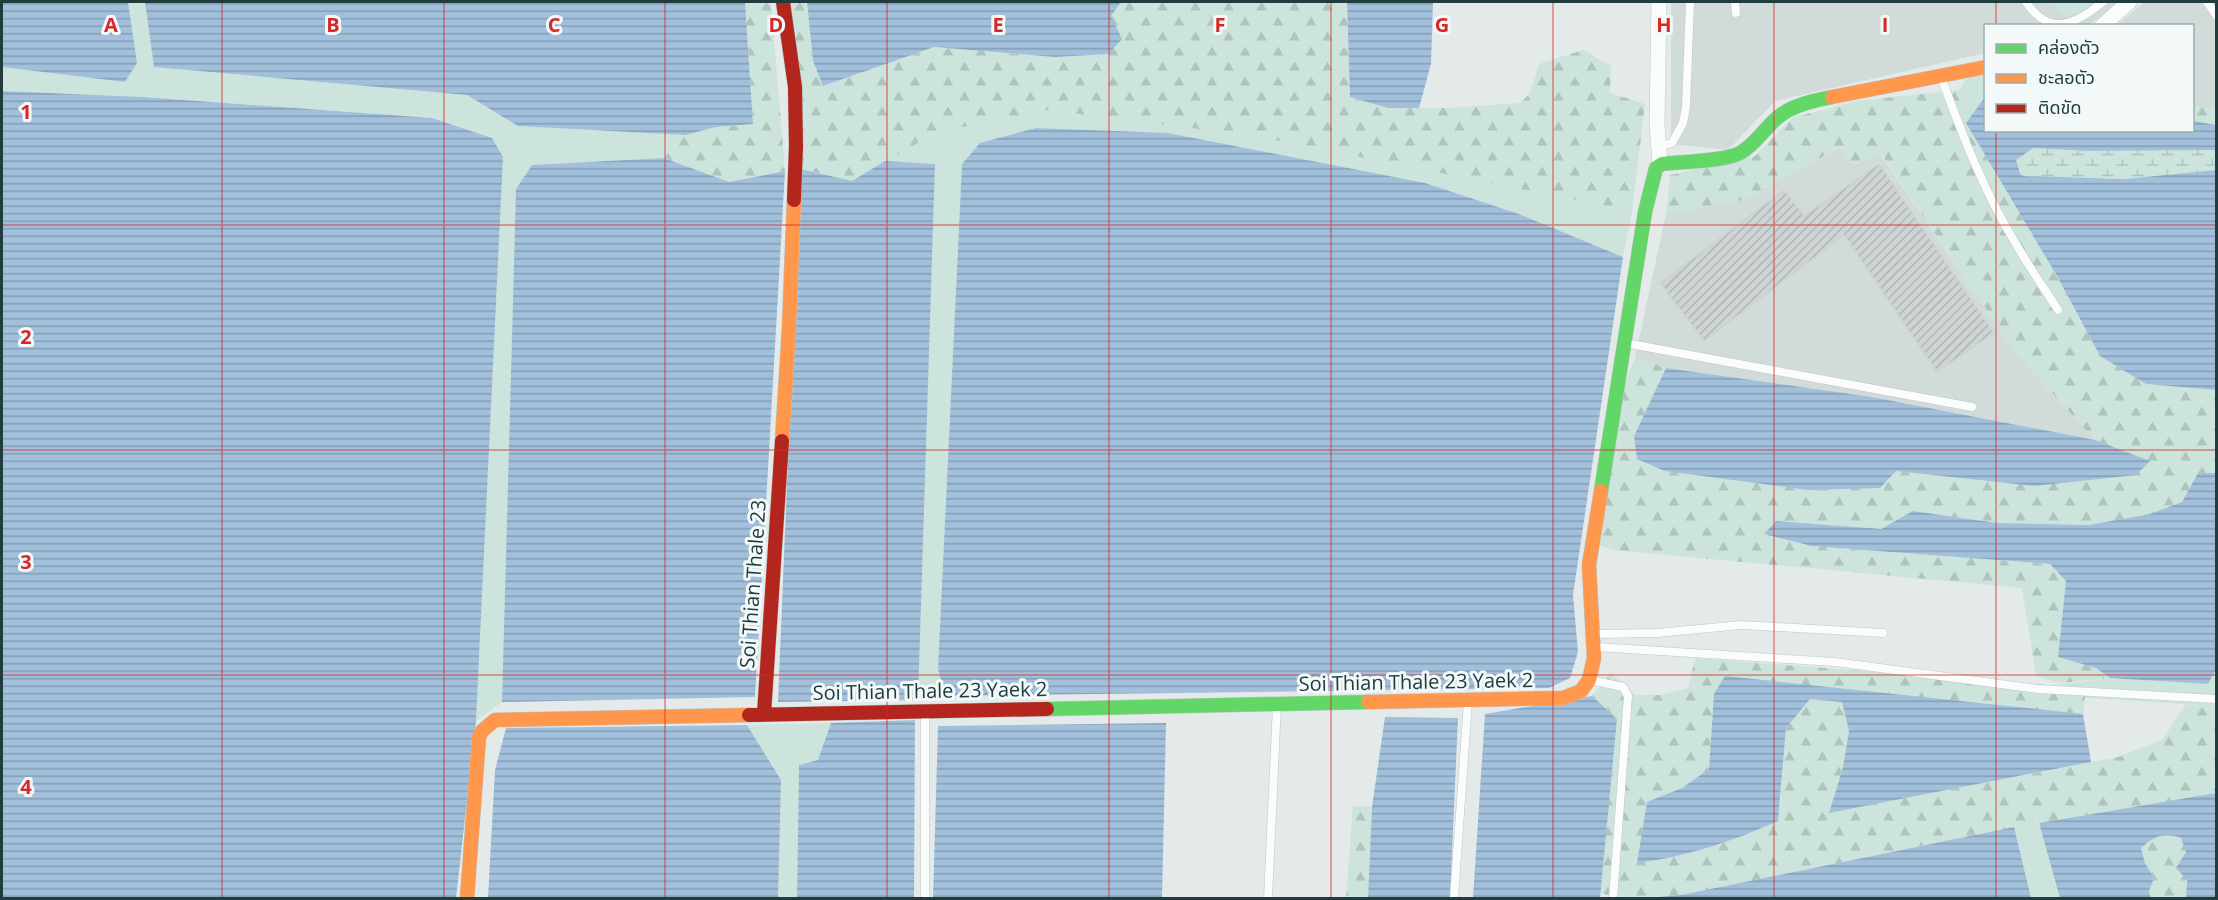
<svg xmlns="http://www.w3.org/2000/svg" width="2218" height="900" font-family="'Open Sans','Noto Sans Thai',sans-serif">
	<defs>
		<pattern id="forest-firs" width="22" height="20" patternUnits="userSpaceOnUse" patternTransform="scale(1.5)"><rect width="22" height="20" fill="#cce4db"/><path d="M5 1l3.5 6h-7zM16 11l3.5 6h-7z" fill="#afc4bd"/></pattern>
		<pattern id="wetland-marsh" width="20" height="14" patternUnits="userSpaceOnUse" patternTransform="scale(1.5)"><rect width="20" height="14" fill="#cce4db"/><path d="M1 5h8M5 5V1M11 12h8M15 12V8" fill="none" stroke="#afc4bd"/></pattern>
		<pattern id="water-rules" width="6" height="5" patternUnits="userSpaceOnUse" patternTransform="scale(1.5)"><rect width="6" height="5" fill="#a2c0db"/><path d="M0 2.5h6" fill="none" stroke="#849db3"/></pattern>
		<pattern id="building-hatch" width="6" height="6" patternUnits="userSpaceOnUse" patternTransform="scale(1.5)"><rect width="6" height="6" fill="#ced3d3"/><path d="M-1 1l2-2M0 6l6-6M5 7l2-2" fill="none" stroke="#b1b6b6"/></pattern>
	</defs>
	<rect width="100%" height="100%" fill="#e4eae9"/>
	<!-- built -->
	<path fill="#d1dbda" d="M 1671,2 L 2119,2 L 2089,25 L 1986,26 L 1985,53 L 1775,101 L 1728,150 L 1671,144 Z
		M 2144,2 L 2216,2 L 2216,109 L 2193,105 L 2192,26 L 2116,26 Z
		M 1840,147 L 1881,155 L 2015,352 L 2095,440 L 1872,397 L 1666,368 L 1635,358 L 1666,214 L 1743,200 Z"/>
	<!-- grass -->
	<path fill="#cce4db" d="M 128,2 L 145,2 L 154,67 L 467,95 L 518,126 L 685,135 L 664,158 L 532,165 L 516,189 L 502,702 L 476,721 L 503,157 L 492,138 L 432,118 L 143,97 L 2,91 L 2,67 L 125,82 L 137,63 Z
		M 2051,2 L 2094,2 L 2079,12 L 2064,16 Z
		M 1985,75 L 1985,97 L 1966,123 L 1959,90 L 1966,79 Z
		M 1047,110 L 1254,136 L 1632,211 L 1623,257 L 1519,214 L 1425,183 L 1168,133 L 1036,128 L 980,143 L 962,164 L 938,669 L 945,696 L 918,700 L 935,164 L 885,161 L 937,132 Z
		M 2216,670 L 2216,709 L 2186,704 L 2085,698 L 2086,688 L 2057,685 L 2110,678 L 2208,684 Z
		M 831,723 L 818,760 L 799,765 L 797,898 L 778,898 L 781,780 L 747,725 Z
		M 2039,823 L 2060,898 L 2031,898 L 2014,827 Z"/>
	<!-- forest -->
	<path fill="url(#forest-firs)" d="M 745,2 L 771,2 L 785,171 L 729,182 L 664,158 L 685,135 L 716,127 L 753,124 Z
		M 790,2 L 807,2 L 813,61 L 823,86 L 934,47 L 1055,57 L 1108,54 L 1111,16 L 1121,2 L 1347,2 L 1350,96 L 1388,108 L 1448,108 L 1520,103 L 1530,93 L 1539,64 L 1583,50 L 1611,66 L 1610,93 L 1645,104 L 1632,211 L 1254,136 L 1047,110 L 937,132 L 852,181 L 800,169 Z
		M 1959,90 L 1966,123 L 2057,276 L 2100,356 L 2146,384 L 2216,390 L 2216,473 L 2198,473 L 2182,502 L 2150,514 L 2089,525 L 1997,523 L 1914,511 L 1881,529 L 1812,546 L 2050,564 L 2066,581 L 2058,657 L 2096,668 L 2110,678 L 2060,683 L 2036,676 L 2022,588 L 1613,550 L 1599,545 L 1624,386 L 1635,358 L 1666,368 L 1634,436 L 1896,471 L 2034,486 L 2150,462 L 2095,440 L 2015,352 L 1882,155 L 1851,165 L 1840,147 L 1743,200 L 1666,214 L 1670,175 L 1755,156 L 1792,118 L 1856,101 Z
		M 2192,105 L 2216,109 L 2216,125 L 2193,121 Z
		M 1695,658 L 2086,688 L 2083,714 L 1982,704 L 1714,694 L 1709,769 L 1682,788 L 1647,802 L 1638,863 L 1780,808 L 1786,728 L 1810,699 L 1842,702 L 1849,731 L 1843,767 L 1829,813 L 2118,757 L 2162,740 L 2186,704 L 2216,709 L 2216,793 L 2014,827 L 1681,895 C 1653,898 1627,900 1600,893 L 1617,719 L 1592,696 L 1611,673 L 1635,695 L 1660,695 L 1688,688 Z
		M 1353,806 L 1372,807 L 1368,898 L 1346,898 Z
		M 2169,833 L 2181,838 L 2186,852 L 2186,898 L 2152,898 L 2149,891 L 2154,878 L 2145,863 L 2141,848 L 2151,839 Z"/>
	<!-- wetland -->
	<path fill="url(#wetland-marsh)" d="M 2032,148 L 2086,151 L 2216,150 L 2216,170 L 2125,179 L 2020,176 L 2016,159 Z"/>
	<!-- water -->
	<path fill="url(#water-rules)" d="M 2,2 L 128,2 L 137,63 L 125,82 L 2,67 Z
		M 145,2 L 745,2 L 753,124 L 716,127 L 685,135 L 518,126 L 467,95 L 154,67 Z
		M 807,2 L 1121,2 L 1111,16 L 1122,39 L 1108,54 L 1055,57 L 934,47 L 823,86 L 813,61 Z
		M 1347,2 L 1433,2 L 1431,64 L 1419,108 L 1388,108 L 1350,97 Z
		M 2,91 L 143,97 L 432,118 L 492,138 L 503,157 L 476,721 L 456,898 L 2,898 Z
		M 1985,97 L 1986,130 L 2192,130 L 2193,121 L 2216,125 L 2216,150 L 2086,151 L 2033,148 L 2016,160 L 2021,176 L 2125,179 L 2216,170 L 2216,390 L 2146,384 L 2100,356 L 2057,276 L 1966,123 Z
		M 1036,128 L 1168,133 L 1425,183 L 1519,214 L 1623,257 L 1573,595 L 1578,652 L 1570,678 L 1549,688 L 945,696 L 938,669 L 962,164 L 980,143 Z
		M 664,158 L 729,182 L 785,171 L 755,697 L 502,702 L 516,189 L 532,165 Z
		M 885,161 L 935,164 L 918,700 L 778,702 L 800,169 L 852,181 Z
		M 1666,368 L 1872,397 L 2095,440 L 2150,461 L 2136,475 L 2034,486 L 1896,471 L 1880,488 L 1808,490 L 1665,471 L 1637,459 L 1634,436 Z
		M 2198,473 L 2216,473 L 2216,670 L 2208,684 L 2110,678 L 2096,668 L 2058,657 L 2066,581 L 2050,564 L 1812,546 L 1764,534 L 1776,521 L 1881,529 L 1913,511 L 1997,523 L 2089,525 L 2150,514 L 2182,502 Z
		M 1725,676 L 2083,714 L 2091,762 L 1829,813 L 1843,767 L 1849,731 L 1842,702 L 1810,699 L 1786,728 L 1778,821 C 1733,841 1686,857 1637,863 L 1647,802 L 1682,788 L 1709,769 L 1714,694 Z
		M 1592,696 L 1617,719 L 1600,898 L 1473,898 L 1485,714 Z
		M 1385,717 L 1458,718 L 1450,898 L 1368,898 L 1372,807 Z
		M 915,720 L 914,898 L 797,898 L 799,765 L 818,760 L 831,723 Z
		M 1166,723 L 1162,898 L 933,898 L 938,726 Z
		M 747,725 L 781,780 L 778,898 L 488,898 L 495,770 L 506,728 Z
		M 2216,793 L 2216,898 L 2186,898 L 2187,880 L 2176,868 L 2186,852 L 2181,838 C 2164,832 2154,836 2141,848 L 2145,863 L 2154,878 L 2149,891 L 2151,898 L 2060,898 L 2039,823 Z
		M 2014,827 L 2031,898 L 1647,898 L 1681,895 Z"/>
	<!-- building -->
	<path fill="url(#building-hatch)" stroke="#cdd3d2" stroke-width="1.5" d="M 1879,164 L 1994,333 L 1937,372 L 1844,235 L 1704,341 L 1660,283 L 1784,190 L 1804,216 Z"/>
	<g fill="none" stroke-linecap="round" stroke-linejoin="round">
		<defs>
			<path id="lane" d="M 1735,2 L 1736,13
				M 2026,2 C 2050,38 2076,24 2103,2
				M 2207,2 L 2216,15
				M 1941,77 C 1962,134 1984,192 2016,244 C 2029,267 2044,288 2058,310
				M 1659,147 L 1672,143 L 1683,123 L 1686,107 L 1690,2
				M 1625,343 L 1972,407
				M 1594,634 L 1657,633 L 1741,625 L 1883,633
				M 1596,647 L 1835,662 L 2038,689 L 2216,699
				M 1590,680 L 1623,687 L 1628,696 L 1613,898
				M 925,713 L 925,898
				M 1268,898 L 1277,705
				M 1454,898 L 1468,702"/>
			<path id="street" d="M 1659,2 L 1657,124 L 1660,164
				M 2102,26 L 2129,2"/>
			<path id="fast" d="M 1601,491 L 1645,212 L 1656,168 L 1662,164 C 1680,162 1726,161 1740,153 C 1755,145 1764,129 1777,118 C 1792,105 1813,101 1832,97
				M 1047,709 L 1368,702"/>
			<path id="slow" d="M 1832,97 L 1986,67
				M 782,441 L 789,328 L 794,200
				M 1368,702 L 1563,698 L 1581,691 L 1589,680 L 1594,658 L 1589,565 L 1601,491
				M 467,898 L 479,737 L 482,731 L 495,720 L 749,715"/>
			<path id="jam" d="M 783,2 L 795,87 L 796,146 L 794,200
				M 764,714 L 782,441
				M 749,715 L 1047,709"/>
		</defs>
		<!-- lane casing -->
		<use href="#lane" stroke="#c1c6c6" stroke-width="9"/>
		<!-- street casing -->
		<use href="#street" stroke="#c1c6c6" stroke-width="16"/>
		<!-- fast casing -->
		<use href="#fast" stroke="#bfc7c7" stroke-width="15"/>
		<!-- slow casing -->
		<use href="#slow" stroke="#bfc7c7" stroke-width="15"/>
		<!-- jam casing -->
		<use href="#jam" stroke="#bfc7c7" stroke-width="15"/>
		<!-- lane -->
		<use href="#lane" stroke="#fbfcfc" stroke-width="8"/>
		<!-- street -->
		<use href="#street" stroke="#fbfcfc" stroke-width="15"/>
		<!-- fast -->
		<use href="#fast" stroke="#63d668" stroke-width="14"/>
		<!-- slow -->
		<use href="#slow" stroke="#ff974d" stroke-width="14"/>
		<!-- jam -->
		<use href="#jam" stroke="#b3261e" stroke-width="14"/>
	</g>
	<!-- grid -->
	<path fill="none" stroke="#d62828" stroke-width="1.5" stroke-opacity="0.55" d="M 222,2 L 222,898M 444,2 L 444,898M 665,2 L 665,898M 887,2 L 887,898M 1109,2 L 1109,898M 1331,2 L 1331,898M 1553,2 L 1553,898M 1774,2 L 1774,898M 1996,2 L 1996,26M 1996,130 L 1996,898M 2,225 L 2216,225M 2,450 L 2216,450M 2,675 L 2216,675"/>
	<g text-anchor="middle" stroke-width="6" stroke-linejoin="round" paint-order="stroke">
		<!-- street labels -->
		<g font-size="20" fill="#203c3e" stroke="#f2f9f8">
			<text transform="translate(753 584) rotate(-86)" y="7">Soi Thian Thale 23</text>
			<text transform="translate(1416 682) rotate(-1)" y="7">Soi Thian Thale 23 Yaek 2</text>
			<text transform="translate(930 691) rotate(-1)" y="7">Soi Thian Thale 23 Yaek 2</text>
		</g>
	</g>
	<g font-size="20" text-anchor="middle" font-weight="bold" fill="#d62828" stroke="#f2f9f8" stroke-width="6" stroke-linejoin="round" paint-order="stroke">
		<text x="111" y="32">A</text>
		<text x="333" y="32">B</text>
		<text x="554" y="32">C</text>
		<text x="776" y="32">D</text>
		<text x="998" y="32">E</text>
		<text x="1220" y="32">F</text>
		<text x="1442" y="32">G</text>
		<text x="1664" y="32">H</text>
		<text x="1885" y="32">I</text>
		<text x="26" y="119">1</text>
		<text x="26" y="344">2</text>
		<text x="26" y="569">3</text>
		<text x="26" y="794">4</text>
	</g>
	<!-- border -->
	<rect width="2218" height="900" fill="none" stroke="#203c3e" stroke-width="6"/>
	<!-- legend -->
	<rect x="1984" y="24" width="210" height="108" fill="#f2f9f8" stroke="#9eadae" stroke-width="1.5"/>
	<rect x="1996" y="44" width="30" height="9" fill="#63d668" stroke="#9eadae" stroke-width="1.5"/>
	<text x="2038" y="54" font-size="18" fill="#203c3e">คล่องตัว</text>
	<rect x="1996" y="74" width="30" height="9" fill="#ff974d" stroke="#9eadae" stroke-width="1.5"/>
	<text x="2038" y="84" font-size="18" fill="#203c3e">ชะลอตัว</text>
	<rect x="1996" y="104" width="30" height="9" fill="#b3261e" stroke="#9eadae" stroke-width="1.5"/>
	<text x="2038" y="114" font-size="18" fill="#203c3e">ติดขัด</text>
</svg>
